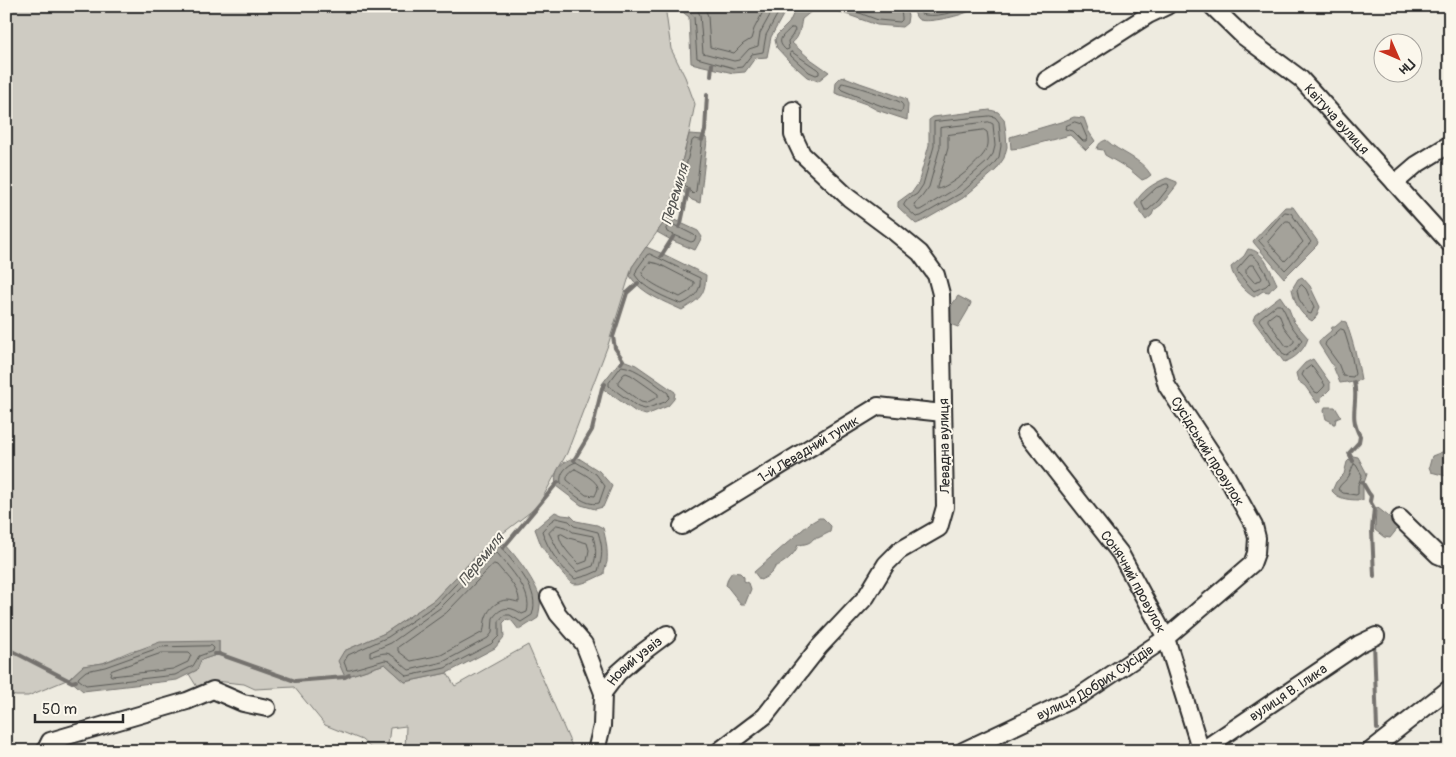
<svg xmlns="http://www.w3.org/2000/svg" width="1456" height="757" font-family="Pangolin,sans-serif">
	<rect width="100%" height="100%" fill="#eeebe0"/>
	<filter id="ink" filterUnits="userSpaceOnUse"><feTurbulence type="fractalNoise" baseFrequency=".02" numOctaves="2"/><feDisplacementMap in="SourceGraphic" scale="10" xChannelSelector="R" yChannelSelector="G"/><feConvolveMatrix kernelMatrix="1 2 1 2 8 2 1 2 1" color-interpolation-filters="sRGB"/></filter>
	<g filter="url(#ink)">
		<!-- green -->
		<path fill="#cecbc2" stroke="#7c7b76" d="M 6,6 L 665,6 L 671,49 L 685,77 L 695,104 L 689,134 L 668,217 L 632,267 L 608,345 L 567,453 L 538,506 L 485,547 L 434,600 L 385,633 L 344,651 L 345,677 L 385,664 L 405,682 L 447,673 L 455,686 L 528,645 L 574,751 L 405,751 L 406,726 L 390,728 L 388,745 L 386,751 L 371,751 L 371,748 L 362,740 L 325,725 L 294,687 L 255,689 L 244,684 L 215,681 L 197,687 L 189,674 L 197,670 L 201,660 L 219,654 L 219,641 L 131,651 L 103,663 L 83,666 L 69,679 L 28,696 L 16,696 L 6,694 Z"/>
		<!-- water -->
		<path fill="#a4a29a" stroke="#74726e" d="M 680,6 L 788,6 L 771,37 L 767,57 L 755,58 L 745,72 L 733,73 L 691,63 L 689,17 L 679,9 Z
			M 797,6 L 818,6 L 802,19 C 800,28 800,37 792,43 L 809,58 L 829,72 L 818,81 L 807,77 L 789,61 L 777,48 L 775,40 L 777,35 L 789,23 Z
			M 823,6 L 905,6 L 908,16 L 907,23 L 902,27 L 877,25 Z
			M 913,6 L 972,6 C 970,10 971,10 967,12 C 960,16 928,23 920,20 C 915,19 914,10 913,6 Z
			M 845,77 C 865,86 886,91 906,99 L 908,105 L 907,120 L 877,110 L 866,104 L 835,93 L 836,82 L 840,78 Z
			M 990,110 L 998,112 L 1004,119 L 1006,132 L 1007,147 L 1004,158 L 996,170 L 963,198 L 923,221 L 916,224 L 898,207 L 898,202 L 913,191 L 918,184 L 929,145 L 929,120 L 933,117 Z
			M 1074,117 L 1084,118 L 1089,132 L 1095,141 L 1086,150 L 1070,135 L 1021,148 L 1011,149 L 1010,137 L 1064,121 Z
			M 689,134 L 704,135 L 707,140 L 700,203 L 692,200 L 676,185 Z
			M 1106,140 C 1120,153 1141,158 1151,175 L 1147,178 L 1142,180 L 1129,169 L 1105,155 L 1103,150 L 1097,149 C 1099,143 1101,142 1106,140 Z
			M 1167,178 L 1177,182 L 1177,185 L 1161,205 L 1154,210 L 1152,215 L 1146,220 L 1135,204 C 1141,191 1154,183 1167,178 Z
			M 1285,207 L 1293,207 L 1318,242 L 1317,245 L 1284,278 L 1254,243 L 1253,241 Z
			M 668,217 L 698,231 L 702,237 L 695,250 L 671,240 L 657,232 Z
			M 646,247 L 663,254 L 706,275 C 705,297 699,299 682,310 C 663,301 642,294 630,276 L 632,267 Z
			M 1248,249 C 1264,250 1271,272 1277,284 C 1274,288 1271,288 1269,292 L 1263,291 L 1254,297 C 1244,291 1233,279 1231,267 L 1244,256 Z
			M 1302,277 L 1310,286 L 1320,307 L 1316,317 L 1312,321 C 1299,314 1295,303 1292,289 L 1298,279 Z
			M 958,296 L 971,303 L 968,310 L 958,327 L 950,324 L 950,321 L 947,319 L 949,309 Z
			M 1280,296 L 1289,309 L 1294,322 L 1308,338 C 1305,349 1295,359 1284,362 L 1253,320 L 1255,315 Z
			M 1342,321 L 1346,322 C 1353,342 1358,360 1361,380 L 1348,383 L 1347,382 L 1340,383 L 1333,366 L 1319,344 L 1319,341 L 1331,331 L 1332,327 L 1335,327 Z
			M 1313,359 L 1330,383 L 1330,389 L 1321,398 L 1321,401 L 1317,403 L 1305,386 L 1298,381 L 1296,373 L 1305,363 Z
			M 623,360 L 636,365 L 675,392 L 674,399 L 668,406 L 646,415 L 636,412 L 602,388 L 602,384 L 620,361 Z
			M 1325,407 L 1335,407 L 1341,417 L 1336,419 L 1335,424 L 1333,424 L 1332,422 L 1326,419 L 1324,411 Z
			M 1450,449 L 1450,477 L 1431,472 L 1429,467 L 1432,456 Z
			M 1353,456 L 1358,457 L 1367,474 L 1363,486 L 1363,500 C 1351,500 1339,500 1332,491 L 1336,482 L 1344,474 L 1347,462 Z
			M 577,457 L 599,471 L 612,486 L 603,507 L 595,509 L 581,505 L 556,486 C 553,469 562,461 577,457 Z
			M 1378,508 L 1393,520 L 1398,528 L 1390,538 L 1384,537 L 1375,530 L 1376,509 Z
			M 555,512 L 562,515 L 571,516 L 576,521 L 597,525 L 603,528 C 606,540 608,550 607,562 C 606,566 604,569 604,574 C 594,578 581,587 571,583 L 551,560 L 541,545 L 535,529 Z
			M 819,518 L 823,518 L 831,526 L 830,532 L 818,538 L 814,538 C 810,544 805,544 798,545 C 795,555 784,563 775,567 C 773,573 766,578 760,580 L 754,572 L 809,524 Z
			M 498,537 C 512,550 535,580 540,598 C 541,604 539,612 538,618 L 519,630 L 512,621 L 507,619 L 503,623 L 504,637 L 495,648 L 447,673 L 405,682 L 385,664 L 345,677 L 338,661 L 344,651 L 385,633 L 434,600 L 485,547 Z
			M 732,572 L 740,573 L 744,577 L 744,581 L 749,583 L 751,589 L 745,604 L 741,604 L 726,585 L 728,578 Z
			M 219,641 L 219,654 L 201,660 L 197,670 L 177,680 L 83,691 L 69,679 L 83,666 L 103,663 L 160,642 Z"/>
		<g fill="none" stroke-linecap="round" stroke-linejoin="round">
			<!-- shore -->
			<path stroke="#5b5b57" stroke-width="1" d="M 684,6 L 694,17 L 697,58 L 734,68 L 742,67 L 752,54 L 763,52 L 766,35 L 782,6
				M 694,6 L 698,11 L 700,15 L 703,53 L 734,61 L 739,60 L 749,49 L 758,46 L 760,33 L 775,6
				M 704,6 L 708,16 L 710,47 L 734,53 L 743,44 L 751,39 L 754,29 L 766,6
				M 841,6 L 878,20 L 900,22 L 902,20 L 902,17 L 900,6
				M 918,6 L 921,14 C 933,18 956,13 967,6
				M 791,28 L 794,28 L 795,30 L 792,36 L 788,41 L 789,49 L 786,50 C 775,40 783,36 791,28 Z
				M 792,52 L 817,69 L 819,71 L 819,74 L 816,75 L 809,72 L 791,56 L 790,53 Z
				M 842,83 C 847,83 899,100 901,103 C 904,105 903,108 902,111 L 900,112 C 880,106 861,98 842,90 L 840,88 Z
				M 990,116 L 995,117 L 999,122 L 1001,146 L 999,157 L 992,166 L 961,193 L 921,216 L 916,217 L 904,206 L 904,204 L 907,200 L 917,194 L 923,185 L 934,146 L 934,122 Z
				M 989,122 L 993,124 L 995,146 L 993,154 L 987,162 L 957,188 L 920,210 L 917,210 L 914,204 L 921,198 L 929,187 L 940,147 L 940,128 Z
				M 1075,122 L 1081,124 L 1087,138 L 1086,141 L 1083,141 L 1073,131 L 1065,129 L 1066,126 Z
				M 984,130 L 987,132 C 988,137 989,143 987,148 C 983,160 949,188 937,189 L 937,187 L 948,148 L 948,135 Z
				M 695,139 L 700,140 L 702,142 L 696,191 L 693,194 L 682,183 L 692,141 Z
				M 1166,184 L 1168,184 L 1169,187 L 1158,201 L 1148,210 L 1145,210 L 1142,204 L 1142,201 L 1156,188 Z
				M 1285,212 L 1291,213 L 1311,242 L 1290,265 L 1285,270 L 1259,241 Z
				M 1286,221 L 1289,221 L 1303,242 L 1285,261 L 1268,242 Z
				M 669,224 L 672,224 L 694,235 L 696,237 L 694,241 L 691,242 L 667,232 L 666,229 Z
				M 650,254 L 700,278 C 702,291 692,300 681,304 C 665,297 645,290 635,275 L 637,269 L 647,255 Z
				M 1250,255 L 1252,255 C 1260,261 1266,272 1270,282 L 1266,286 L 1254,291 L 1238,273 L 1237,270 Z
				M 650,262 L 659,264 L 694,282 L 694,284 L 690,291 L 680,297 C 670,292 646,283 642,273 Z
				M 1250,265 L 1254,265 L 1262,278 L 1261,280 L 1254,282 L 1246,273 L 1246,270 Z
				M 1302,285 L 1306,289 L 1314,307 L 1311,314 L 1308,313 L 1299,299 L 1297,290 L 1300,286 Z
				M 1277,305 L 1281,305 L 1285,312 L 1290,324 L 1302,340 L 1296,349 L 1287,356 L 1284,355 L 1259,320 L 1260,318 Z
				M 1276,313 L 1279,314 L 1284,327 L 1294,340 L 1294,342 L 1288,347 L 1286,346 L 1268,321 L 1268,319 Z
				M 1341,329 L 1344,330 L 1351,353 L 1355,374 L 1353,377 L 1343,376 L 1338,363 L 1325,345 L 1326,342 Z
				M 622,366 C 636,367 657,385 668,393 L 669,398 L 665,402 L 645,409 L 638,407 L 609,386 L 609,383 Z
				M 1311,366 L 1313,368 L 1325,385 L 1324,387 L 1318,393 L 1315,392 L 1302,375 L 1304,371 Z
				M 624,374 L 626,373 L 631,375 L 658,394 L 658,397 L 646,403 L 641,402 L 618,385 L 618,382 Z
				M 576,462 L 596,474 L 605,486 L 599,503 C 585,507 570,491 561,483 C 559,473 567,465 576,462 Z
				M 1354,464 L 1356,465 L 1362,475 L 1358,485 L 1358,494 L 1356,495 L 1343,493 L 1338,489 C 1341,483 1346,481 1349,476 C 1351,472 1352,467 1354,464 Z
				M 575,469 C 581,472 598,481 598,488 C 598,490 595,495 595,496 L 586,495 L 567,480 C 566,476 571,470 575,469 Z
				M 556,518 L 569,521 L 574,526 L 598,532 C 603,548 603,555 598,571 L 589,575 L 575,579 C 560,567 548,550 542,531 L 550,522 Z
				M 557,525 L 566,527 L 573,532 L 593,536 C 596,547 597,556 593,566 L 577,572 L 560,554 L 549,533 Z
				M 562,534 L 569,538 L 587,543 L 589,550 L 587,561 L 579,564 C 571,556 560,545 559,535 Z
				M 496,544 L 502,548 C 516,567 541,590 532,615 L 521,622 L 510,615 L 504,615 L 499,621 L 499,636 L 491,644 L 445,668 L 407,676 L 389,661 L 385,660 L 350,670 L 347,670 L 344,662 L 348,655 L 388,637 L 437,604 L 488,550 Z
				M 495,553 L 498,554 C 510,569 533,592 527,612 L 522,614 C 511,606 501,606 493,618 L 492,633 L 488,638 L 443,662 L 409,670 C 402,665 394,654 386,653 C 380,653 375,656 370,656 L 370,652 L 391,643 L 440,608 Z
				M 494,564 L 497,565 C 505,575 520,589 519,602 C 516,602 512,600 507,600 C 498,600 489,608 486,617 C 484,622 485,627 483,632 L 441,655 L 411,661 L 398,651 L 398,647 L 446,613 Z
				M 212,646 L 214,648 L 213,651 L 199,656 L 193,666 L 175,675 L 86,685 L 78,679 L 79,677 L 86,671 L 105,667 L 161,647 Z
				M 162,653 L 189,653 L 191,655 L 188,662 L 173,669 L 112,676 L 110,675 L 111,671 Z"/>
			<!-- stream -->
			<path stroke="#74726e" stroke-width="4" d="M 711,76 L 712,64
				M 702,140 L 705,131 L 707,95
				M 679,227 L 681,223 L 688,190
				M 661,256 L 673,237
				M 621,363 L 623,360 L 615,348 L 613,337 L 627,293 L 638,283
				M 574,460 L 592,430 L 602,388 L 605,384
				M 1353,461 L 1349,453 L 1359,442 L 1360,436 C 1348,415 1359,402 1354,382
				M 1362,482 C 1366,487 1367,492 1371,496 L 1370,501 L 1374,508 L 1372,530 L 1374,576
				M 503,548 L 558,482
				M 1374,642 L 1377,729
				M 6,648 L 72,682 L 76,681
				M 214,654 L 219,654 L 295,681 L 345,677 L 349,675"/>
			<defs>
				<g id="minor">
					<path id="s1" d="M 1212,6 L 1243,36 L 1301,79 L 1450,244"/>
					<path d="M 1046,80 L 1148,15 L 1167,6"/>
					<path d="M 1395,183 L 1416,165 L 1450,144"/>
					<path id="s2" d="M 1026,433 L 1120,553 L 1166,638 L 1201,751"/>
					<path d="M 1400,518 L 1438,555 L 1450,560"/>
					<path id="s3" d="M 682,526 L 878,406 L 943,413"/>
					<path d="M 549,597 L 558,614 L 584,644 L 603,693"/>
					<path d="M 45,751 L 50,741 L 187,701 L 213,690 L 243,703 L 267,708"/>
					<path id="s4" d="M 596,751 L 602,726 L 603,693 L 618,673 L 635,658 L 667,634"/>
					<path d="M 719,751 L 765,716 L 819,647 L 866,597 L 886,564 L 899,551 L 939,528 L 945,507 L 941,294 L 936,275 L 920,253 L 892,230 L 849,198 L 802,154 L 793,135 L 793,110"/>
					<path id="s5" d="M 963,751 L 1081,695 L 1166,638 L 1252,564 L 1256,553 L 1257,538 L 1254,526 L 1226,475 L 1167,386 L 1157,350"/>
					<path id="s6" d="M 1201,751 L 1359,644 L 1376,636"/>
					<path d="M 1370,751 L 1450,688"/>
				</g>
			</defs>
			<!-- minor casing -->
			<use href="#minor" stroke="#2b2b2b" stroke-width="20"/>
			<!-- minor -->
			<use href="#minor" stroke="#fbf7ec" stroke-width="16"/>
		</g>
	</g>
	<g text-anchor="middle" stroke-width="4" stroke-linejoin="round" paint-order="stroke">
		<!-- street labels -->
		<g font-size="14" fill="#2b2b2b" stroke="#fbf7ec">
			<text dy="5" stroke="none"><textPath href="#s1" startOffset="169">Квітуча вулиця</textPath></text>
			<text transform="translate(944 446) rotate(-91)" y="5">Левадна вулиця</text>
			<text dy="5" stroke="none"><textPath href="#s3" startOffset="148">1-й Левадний тупик</textPath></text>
			<text transform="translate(1208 451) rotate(58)" y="5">Сусідський провулок</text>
			<text dy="5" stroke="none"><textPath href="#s2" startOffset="184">Сонячний провулок</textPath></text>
			<text dy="5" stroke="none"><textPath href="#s4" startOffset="104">Новий узвіз</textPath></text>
			<text dy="5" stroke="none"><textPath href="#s5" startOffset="149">вулиця Добрих Сусідів</textPath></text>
			<text dy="5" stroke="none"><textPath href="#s6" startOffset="105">вулиця В. Ілика</textPath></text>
		</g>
		<!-- water labels -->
		<g font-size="15" font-style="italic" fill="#555552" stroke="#fbf7ec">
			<text transform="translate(675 194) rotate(-73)" y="5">Перемиля</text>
			<text transform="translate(481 559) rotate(-51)" y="5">Перемиля</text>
		</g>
	</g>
	<!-- margin -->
	<rect width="1456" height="757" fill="none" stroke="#fbf7ec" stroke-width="25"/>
	<rect x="12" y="12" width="1431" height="732" fill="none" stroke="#2b2b2b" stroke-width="2" filter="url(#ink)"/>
	<!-- north arrow -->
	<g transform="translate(1398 58) rotate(135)"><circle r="24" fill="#fbf7ec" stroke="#a8a59f"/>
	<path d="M0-4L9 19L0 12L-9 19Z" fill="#c8321e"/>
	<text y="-8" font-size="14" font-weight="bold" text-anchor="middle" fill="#2b2b2b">Пн</text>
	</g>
	<!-- scale -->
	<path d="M35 714v8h88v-8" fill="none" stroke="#2b2b2b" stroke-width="2.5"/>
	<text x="42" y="714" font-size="15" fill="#2b2b2b" stroke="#fbf7ec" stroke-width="4" paint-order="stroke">50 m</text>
</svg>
